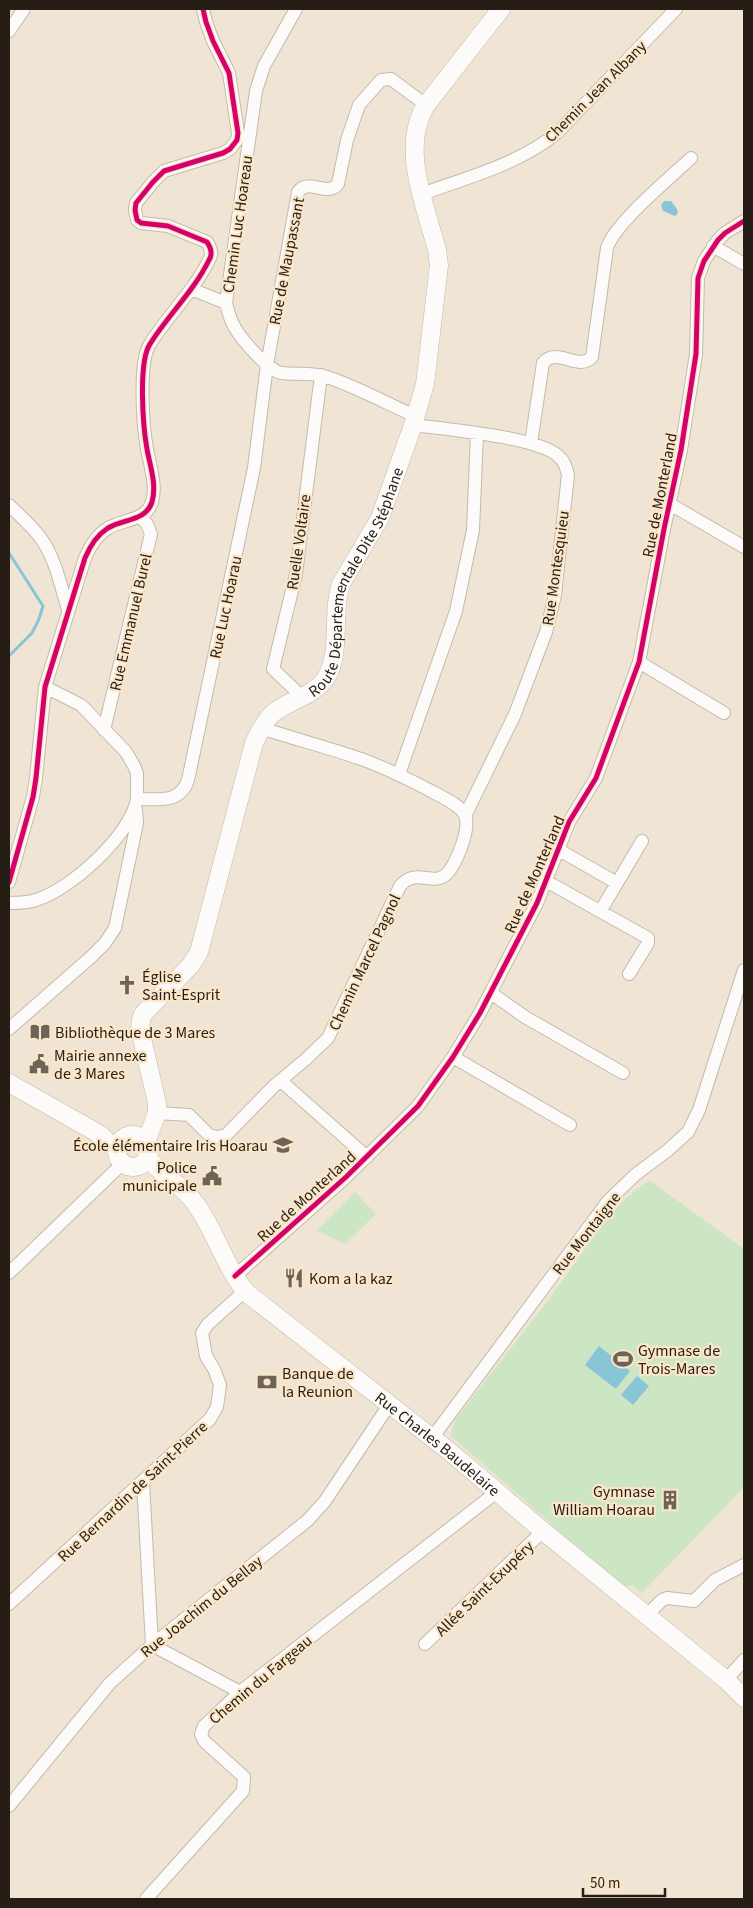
<svg xmlns="http://www.w3.org/2000/svg" width="753" height="1908" font-family="'Source Sans 3',sans-serif">
	<rect width="100%" height="100%" fill="#f0e5d5"/>
	<!-- green -->
	<path fill="#cce6c3" d="M 649,1180 L 744,1249 L 744,1487 L 642,1593 L 634,1586 L 621,1585 L 451,1436 L 452,1429 L 456,1419 L 549,1299 L 606,1220 L 626,1198 Z
		M 355,1192 L 376,1214 L 345,1244 L 317,1230 Z"/>
	<!-- water -->
	<path fill="#88c6d7" d="M 664,201 L 671,201 L 677,209 L 678,213 L 675,216 L 663,211 L 661,205 Z
		M 599,1346 L 630,1371 L 616,1389 L 585,1365 Z
		M 637,1376 L 649,1386 L 633,1405 L 621,1395 Z"/>
	<g fill="none" stroke-linecap="round" stroke-linejoin="round">
		<!-- stream -->
		<path stroke="#88c6d7" stroke-width="3" d="M 9,553 L 43,606 L 39,619 L 32,633 L 9,656"/>
		<defs>
			<path id="minor" d="M 296,9 L 264,66 L 256,91 L 226,303 C 228,311 230,320 235,328 C 242,340 268,370 281,373 C 297,375 312,372 327,377 C 357,387 386,403 415,416
				M 9,31 L 24,9
				M 422,194 C 468,177 520,164 558,132 L 676,9
				M 713,246 L 744,264
				M 191,289 L 226,303
				M 413,425 C 445,429 535,437 557,455 C 564,460 566,467 568,475 L 555,595 L 546,632 L 515,714 L 465,816
				M 531,443 L 543,363 C 557,346 579,372 592,357 L 607,248 C 614,224 671,177 691,158
				M 670,504 L 744,547
				M 9,505 C 21,517 35,528 44,543 C 56,562 61,587 68,609
				M 639,662 L 724,713
				M 45,687 L 81,705 L 126,752 L 134,766 L 137,773 L 137,799
				M 299,699 L 295,690 L 273,669 L 296,574 L 321,375
				M 104,730 L 151,534 L 147,524 L 140,517
				M 399,774 L 456,611 L 473,530 L 477,434
				M 559,850 L 617,883
				M 546,881 L 648,938 L 648,943 L 629,974
				M 9,882 L 33,797 L 36,778 L 45,687 L 85,558 C 90,546 97,535 108,528 C 123,519 146,521 152,502 C 157,485 150,466 147,449 C 143,427 138,362 150,344 C 168,315 194,291 209,260 C 213,254 211,248 207,242 L 168,226 L 141,223 L 137,220 L 135,210 L 136,203 L 153,182 L 164,171 L 223,153 L 230,149 L 237,140 L 238,133 L 229,73 L 213,41 L 206,22 L 203,9
				M 9,903 C 18,903 27,903 36,900 C 70,890 131,835 137,799 C 158,799 180,804 188,780 L 254,468 L 267,365 L 298,192 C 308,177 327,198 338,184 L 347,140 L 359,105 L 381,80 L 391,79 L 426,105
				M 601,910 L 642,841
				M 491,993 L 525,1017 L 623,1073
				M 9,1029 L 91,957 L 105,943 L 115,928 L 137,823 L 136,810
				M 453,1057 L 570,1125
				M 281,1081 L 367,1157
				M 157,1113 L 189,1115 L 209,1135 L 217,1137 L 226,1135 L 275,1085 L 306,1059 L 328,1038 L 400,886 C 418,865 435,891 450,870 C 458,858 472,826 464,813 C 457,803 443,798 433,792 C 410,780 388,769 364,760 C 330,748 295,739 261,728
				M 9,1273 L 123,1163
				M 235,1276 L 346,1177 L 418,1106 L 453,1057 L 480,1013 L 537,903 L 569,822 L 596,778 L 639,662 L 664,529 L 681,450 L 696,354 L 698,278 L 704,261 L 718,240 L 725,233 L 744,221
				M 432,1438 L 608,1201 L 635,1175 L 667,1151 L 688,1132 L 699,1110 L 744,970
				M 143,1482 L 152,1645 L 240,1692
				M 9,1604 L 210,1419 L 217,1407 L 220,1385 L 214,1369 L 206,1356 L 202,1333 L 208,1324 L 245,1291
				M 646,1616 L 662,1600 L 667,1598 L 694,1601 L 715,1580 L 744,1565
				M 425,1644 L 543,1531
				M 726,1680 L 744,1660
				M 9,1806 L 110,1683 L 152,1645 L 308,1520 L 325,1501 L 389,1405
				M 146,1899 L 243,1791 L 244,1777 L 204,1741 L 201,1734 L 204,1726 L 240,1692 L 498,1491"/>
			<g id="secondary">
				<path d="M 9,1083 L 101,1135 L 117,1151"/>
				<circle cx="133" cy="1151" r="16"/>
				<path id="s1" d="M 146,1142 L 157,1113 L 157,1103 L 140,1030 L 141,1020 L 143,1014 L 191,965 L 199,952 L 254,743 C 259,733 264,722 272,714 C 288,700 313,697 326,678 C 342,652 331,614 341,584 L 380,518 L 413,425 L 425,384 L 439,265 L 437,250 C 425,204 400,148 426,105 L 501,9"/>
				<path id="s2" d="M 147,1157 C 161,1175 182,1184 195,1203 C 216,1231 224,1267 248,1294 L 449,1451 L 543,1531 L 726,1680 L 744,1698"/>
			</g>
		</defs>
		<!-- minor casing -->
		<use href="#minor" stroke="#c2baad" stroke-width="14"/>
		<!-- secondary casing -->
		<use href="#secondary" stroke="#c2baad" stroke-width="19"/>
		<!-- minor -->
		<use href="#minor" stroke="#fdfbf9" stroke-width="12"/>
		<!-- secondary -->
		<use href="#secondary" stroke="#fdfbf9" stroke-width="18"/>
		<defs>
			<path id="cycleway" d="M 9,882 L 33,797 L 36,778 L 45,687 L 85,558 C 90,546 97,535 108,528 C 123,519 146,521 152,502 C 157,485 150,466 147,449 C 143,427 138,362 150,344 C 168,315 194,291 209,260 C 213,254 211,248 207,242 L 168,226 L 141,223 L 137,220 L 135,210 L 136,203 L 153,182 L 164,171 L 223,153 L 230,149 L 237,140 L 238,133 L 229,73 L 213,41 L 206,22 L 203,9
				M 235,1276 L 346,1177 L 418,1106 L 453,1057 L 480,1013 L 537,903 L 569,822 L 596,778 L 639,662 L 664,529 L 681,450 L 696,354 L 698,278 L 704,261 L 718,240 L 725,233 L 744,221"/>
		</defs>
		<!-- cycleway casing -->
		<use href="#cycleway" stroke="#fbe6ca" stroke-width="8"/>
		<!-- cycleway -->
		<use href="#cycleway" stroke="#d6006c" stroke-width="5"/>
	</g>
	<!-- icons -->
	<defs>
		<symbol id="church-bare" viewBox="-9 -9 18 18"><path d="M-1.2-6h2.4v3.5h3.3v2.4h-3.3V6h-2.4V-.1h-3.3v-2.4h3.3Z" fill="#6d6458" stroke="#fbe6ca" stroke-width="2.5" paint-order="stroke"/></symbol>
		<symbol id="library-bare" viewBox="-9 -9 18 18"><path d="M-6-4Q-3-5.5-.7-3.5V5Q-3 3-6 4ZM6-4Q3-5.5 .7-3.5V5Q3 3 6 4Z" fill="#6d6458" stroke="#fbe6ca" stroke-width="2.5" paint-order="stroke"/></symbol>
		<symbol id="civic-bare" viewBox="-9 -9 18 18"><path d="M-.6-6.5H3V-4.5H.6V-3L4-1V1h2V6H-6V1h2V-1L-.6-3ZM-1.2 2.5V6h2.4V2.5Z" fill="#6d6458" stroke="#fbe6ca" stroke-width="2.5" paint-order="stroke"/></symbol>
		<symbol id="school-bare" viewBox="-9 -9 18 18"><path d="M0-5L7-2L0 1L-7-2ZM-4 1L0 2.5L4 1V4Q0 6-4 4Z" fill="#6d6458" stroke="#fbe6ca" stroke-width="2.5" paint-order="stroke"/></symbol>
		<symbol id="restaurant-bare" viewBox="-9 -9 18 18"><path d="M-5-6h1v4h1v-4h1v4h1v-4h1v5L-1.5 .5V6h-2V.5L-5-1ZM5-6V6H3V1.5H1.5Q1.5-4 5-6Z" fill="#6d6458" stroke="#fbe6ca" stroke-width="2.5" paint-order="stroke"/></symbol>
		<symbol id="stadium-bare" viewBox="-9 -9 18 18"><path d="M0-5a6.5 5 0 1 0 0 10a6.5 5 0 1 0 0-10ZM-3.5-1.8h7v3.6h-7Z" fill="#6d6458" stroke="#fbe6ca" stroke-width="2.5" paint-order="stroke"/></symbol>
		<symbol id="bank-bare" viewBox="-9 -9 18 18"><path d="M-6-4H6V4H-6ZM0-2.3a2.3 2.3 0 1 0 0 4.6a2.3 2.3 0 1 0 0-4.6Z" fill="#6d6458" stroke="#fbe6ca" stroke-width="2.5" paint-order="stroke"/></symbol>
		<symbol id="building-bare" viewBox="-9 -9 18 18"><path d="M-4-6H4V6H1V3H-1V6H-4ZM-2.5-4.3h1.7v1.8h-1.7ZM.8-4.3h1.7v1.8H.8ZM-2.5-1h1.7V.8h-1.7ZM.8-1h1.7V.8H.8Z" fill="#6d6458" stroke="#fbe6ca" stroke-width="2.5" paint-order="stroke"/></symbol>
	</defs>
	<g fill-rule="evenodd">
		<use href="#church-bare" x="113" y="971" width="28" height="28"/>
		<use href="#library-bare" x="26" y="1018" width="28" height="28"/>
		<use href="#civic-bare" x="25" y="1050" width="28" height="28"/>
		<use href="#school-bare" x="269" y="1131" width="28" height="28"/>
		<use href="#civic-bare" x="198" y="1162" width="28" height="28"/>
		<use href="#restaurant-bare" x="280" y="1264" width="28" height="28"/>
		<use href="#stadium-bare" x="609" y="1345" width="28" height="28"/>
		<use href="#bank-bare" x="253" y="1368" width="28" height="28"/>
		<use href="#building-bare" x="656" y="1486" width="28" height="28"/>
	</g>
	<g text-anchor="middle" stroke-width="4.5" stroke-linejoin="round" paint-order="stroke">
		<!-- street labels -->
		<g font-size="16" fill="#261e14" stroke="#fbe6ca">
			<text transform="translate(595 91) rotate(-45)" y="6">Chemin Jean Albany</text>
			<text transform="translate(237 224) rotate(-82)" y="6">Chemin Luc Hoareau</text>
			<text transform="translate(286 261) rotate(-79)" y="6">Rue de Maupassant</text>
			<text transform="translate(659 495) rotate(-79)" y="6">Rue de Monterland</text>
			<text transform="translate(298 542) rotate(-82)" y="6">Ruelle Voltaire</text>
			<text transform="translate(555 568) rotate(-82)" y="6">Rue Montesquieu</text>
			<text dy="6" stroke="none"><textPath href="#s1" startOffset="634">Route Départementale Dite Stéphane</textPath></text>
			<text transform="translate(225 607) rotate(-78)" y="6">Rue Luc Hoarau</text>
			<text transform="translate(130 622) rotate(-77)" y="6">Rue Emmanuel Burel</text>
			<text transform="translate(534 874) rotate(-66)" y="6">Rue de Monterland</text>
			<text transform="translate(364 962) rotate(-65)" y="6">Chemin Marcel Pagnol</text>
			<text transform="translate(306 1196) rotate(-42)" y="6">Rue de Monterland</text>
			<text transform="translate(586 1233) rotate(-52)" y="6">Rue Montaigne</text>
			<text dy="6" stroke="none"><textPath href="#s2" startOffset="414">Rue Charles Baudelaire</textPath></text>
			<text transform="translate(132 1491) rotate(-43)" y="6">Rue Bernardin de Saint-Pierre</text>
			<text transform="translate(484 1588) rotate(-44)" y="6">Allée Saint-Exupéry</text>
			<text transform="translate(201 1606) rotate(-39)" y="6">Rue Joachim du Bellay</text>
			<text transform="translate(260 1679) rotate(-40)" y="6">Chemin du Fargeau</text>
		</g>
		<!-- poi labels -->
		<g font-size="16" fill="#261e14" stroke="#fbe6ca" text-anchor="start">
			<text x="142" y="982">Église<tspan x="142" dy="18">Saint-Esprit</tspan></text>
			<text x="55" y="1038">Bibliothèque de 3 Mares</text>
			<text x="54" y="1061">Mairie annexe<tspan x="54" dy="18">de 3 Mares</tspan></text>
			<text x="268" y="1151" text-anchor="end">École élémentaire Iris Hoarau</text>
			<text x="197" y="1173" text-anchor="end">Police<tspan x="197" dy="18">municipale</tspan></text>
			<text x="309" y="1284">Kom a la kaz</text>
			<text x="638" y="1356">Gymnase de<tspan x="638" dy="18">Trois-Mares</tspan></text>
			<text x="282" y="1379">Banque de<tspan x="282" dy="18">la Reunion</tspan></text>
			<text x="655" y="1497" text-anchor="end">Gymnase<tspan x="655" dy="18">William Hoarau</tspan></text>
		</g>
	</g>
	<!-- border -->
	<rect width="753" height="1908" fill="none" stroke="#261e14" stroke-width="20"/>
	<!-- scale -->
	<path d="M583 1888v8h82v-8" fill="none" stroke="#261e14" stroke-width="2.5"/>
	<text x="590" y="1888" font-size="15" fill="#261e14" stroke="#fbe6ca" stroke-width="4" paint-order="stroke">50 m</text>
</svg>
